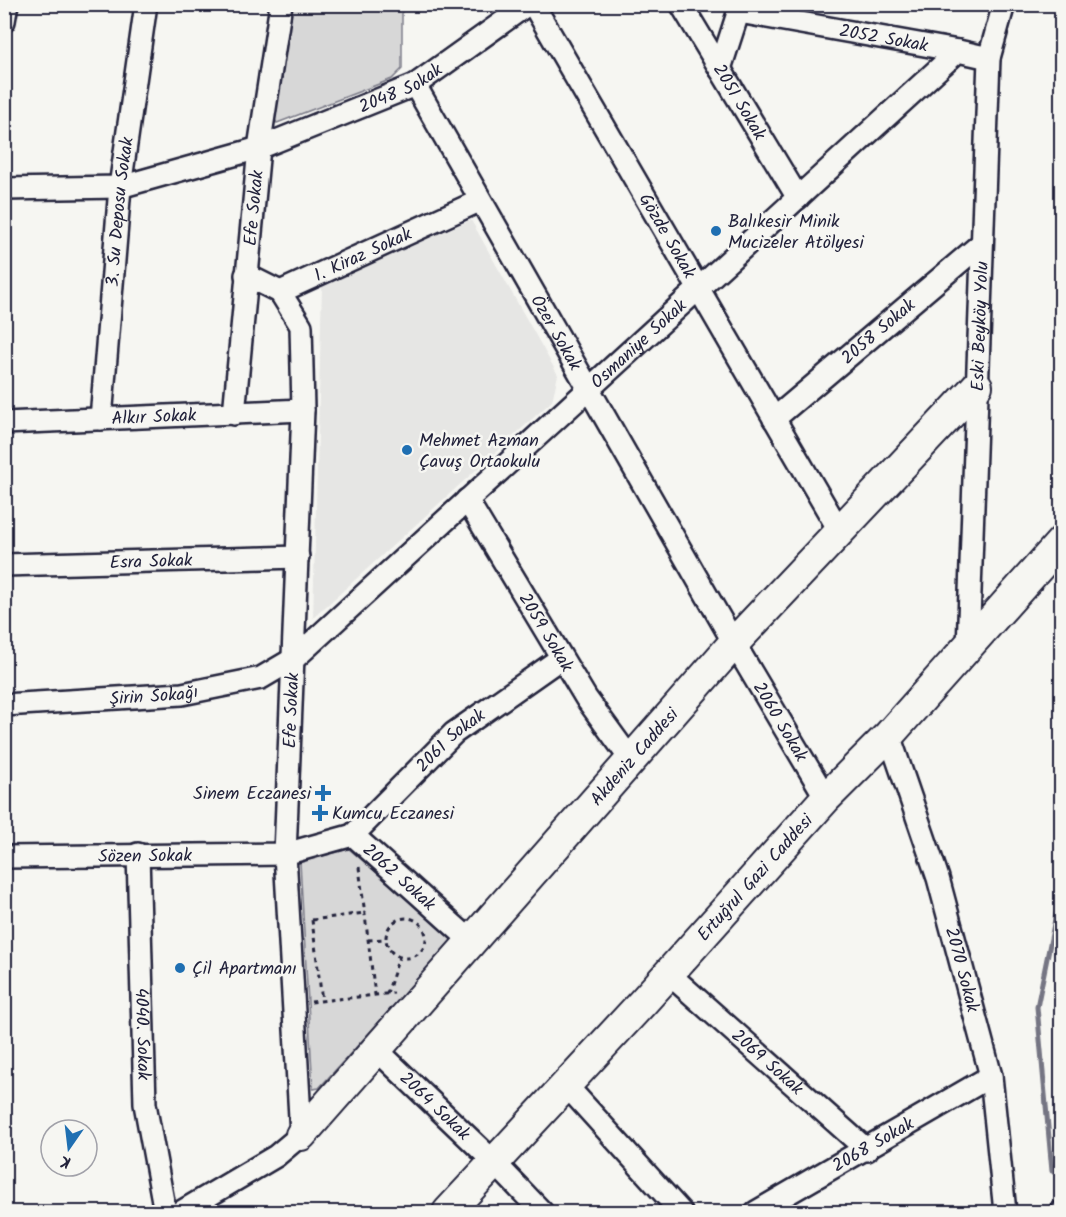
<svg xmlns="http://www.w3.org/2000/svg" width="1066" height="1217" font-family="Kalam,sans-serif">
	<rect width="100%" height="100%" fill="#f6f6f2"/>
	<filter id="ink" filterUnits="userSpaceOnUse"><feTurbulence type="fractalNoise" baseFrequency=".0167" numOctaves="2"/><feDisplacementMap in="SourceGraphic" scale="12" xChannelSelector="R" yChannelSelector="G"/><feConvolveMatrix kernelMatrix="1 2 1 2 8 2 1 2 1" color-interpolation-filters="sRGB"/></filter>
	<g filter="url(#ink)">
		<!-- built -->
		<path fill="#e6e6e4" d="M 471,220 L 558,375 L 552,401 L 313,618 L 322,285 Z"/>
		<!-- green -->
		<path fill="#d7d7d7" stroke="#7c7c89" stroke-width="1.5" d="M 289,5 L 402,5 L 402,69 L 392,79 L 277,123 L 273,117 Z
			M 349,849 L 451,936 L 451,943 L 319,1088 L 313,1089 L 300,862 Z"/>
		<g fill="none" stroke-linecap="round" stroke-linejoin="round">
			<!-- stream -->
			<path stroke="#757583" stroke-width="5" d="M 1052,1171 L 1037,1007 L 1062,885"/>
			<defs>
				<g id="street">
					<path id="s1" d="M 533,4 L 839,530"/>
					<path id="s2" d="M 681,4 L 798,198"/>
					<path id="s3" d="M 739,12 L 958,51"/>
					<path d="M 4,21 L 7,4"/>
					<path d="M 720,69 L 741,4"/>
					<path id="s4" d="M 415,85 L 734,643 L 826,798"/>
					<path id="s5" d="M 4,189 L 120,187 L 259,148 L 415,85 L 528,4"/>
					<path id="s6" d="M 246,275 L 280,292 L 479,201"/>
					<path id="s7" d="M 234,414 L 259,148 L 281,4"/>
					<path id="s8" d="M 101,419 L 120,187 L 146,4"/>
					<path id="s9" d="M 774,419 L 982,243"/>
					<path id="s10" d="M 4,423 L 303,410"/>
					<path id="s11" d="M 467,500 L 586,698 L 631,760"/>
					<path id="s12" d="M 4,565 L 298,557"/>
					<path id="s13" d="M 968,648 L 989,58 L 1004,4"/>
					<path id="s14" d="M 4,705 L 182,694 L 261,678 L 295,658 L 958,51 L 989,58"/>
					<path id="s15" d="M 889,735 L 938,878 L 991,1076 L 1005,1212"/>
					<path id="s16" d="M 353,835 L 454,733 L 561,658"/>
					<path id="s17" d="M 138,854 L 145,1104 L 165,1212"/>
					<path id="s18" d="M 4,857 L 285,854 L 353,835 L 471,941"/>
					<path id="s19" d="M 669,974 L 867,1150"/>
					<path id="s20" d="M 376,1049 L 494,1162 L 542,1212"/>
					<path d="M 566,1085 L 681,1212"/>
					<path id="s21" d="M 181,1212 L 276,1156 L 301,1135 L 285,854 L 303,410 L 301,326 L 280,292"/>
					<path id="s22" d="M 756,1212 L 991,1076"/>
					<path d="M 1061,1212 L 1062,1212"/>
				</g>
				<g id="secondary">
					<path id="s23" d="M 301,1135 L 734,643 L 977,386"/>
					<path id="s24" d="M 448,1212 L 643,1002 L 826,798 L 889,735 L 1062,541"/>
				</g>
			</defs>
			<!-- street casing -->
			<use href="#street" stroke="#22223b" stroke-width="26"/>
			<!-- secondary casing -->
			<use href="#secondary" stroke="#22223b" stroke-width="34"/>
			<!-- path -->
			<path stroke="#22223b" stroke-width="3" stroke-dasharray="4.5 4.5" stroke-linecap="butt" d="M 359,867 L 375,995
				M386 938a20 20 0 1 1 40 0a20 20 0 1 1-40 0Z
				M 312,920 L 322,1001
				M 312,920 L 364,913
				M 368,940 L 386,939
				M 387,994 L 399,957
				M 311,1002 L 394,993"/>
			<!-- street -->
			<use href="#street" stroke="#f6f6f2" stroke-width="21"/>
			<!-- secondary -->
			<use href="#secondary" stroke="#f6f6f2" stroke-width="30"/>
		</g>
	</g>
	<!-- markers -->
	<g fill="#1f6fb2" stroke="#f6f6f2" stroke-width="2">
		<circle cx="716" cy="231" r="6"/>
		<circle cx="407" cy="450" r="6"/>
		<path d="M320 784h6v6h6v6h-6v6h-6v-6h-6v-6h6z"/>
		<path d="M317 804h6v6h6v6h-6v6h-6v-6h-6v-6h6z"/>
		<circle cx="180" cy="968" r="6"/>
	</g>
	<g text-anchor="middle" stroke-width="5" stroke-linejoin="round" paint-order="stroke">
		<!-- street labels -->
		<g font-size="18" fill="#22223b" stroke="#f6f6f2">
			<text dy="6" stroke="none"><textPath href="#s3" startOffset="147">2052 Sokak</textPath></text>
			<text dy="6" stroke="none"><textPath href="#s5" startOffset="414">2048 Sokak</textPath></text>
			<text dy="6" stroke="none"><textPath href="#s2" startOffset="114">2051 Sokak</textPath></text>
			<text dy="6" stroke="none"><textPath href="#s7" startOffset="207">Efe Sokak</textPath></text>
			<text dy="6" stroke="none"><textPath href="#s8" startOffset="208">3. Su Deposu Sokak</textPath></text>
			<text dy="6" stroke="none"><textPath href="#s1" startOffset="268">Gözde Sokak</textPath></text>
			<text dy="6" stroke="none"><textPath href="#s6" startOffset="129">1. Kiraz Sokak</textPath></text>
			<text dy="6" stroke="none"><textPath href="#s13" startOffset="322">Eski Beyköy Yolu</textPath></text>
			<text dy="6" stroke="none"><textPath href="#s9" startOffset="136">2058 Sokak</textPath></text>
			<text dy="6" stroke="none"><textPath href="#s4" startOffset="285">Özer Sokak</textPath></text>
			<text dy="6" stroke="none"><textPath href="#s14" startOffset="764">Osmaniye Sokak</textPath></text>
			<text dy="6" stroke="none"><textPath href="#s10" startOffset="150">Alkır Sokak</textPath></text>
			<text dy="6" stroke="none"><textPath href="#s12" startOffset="147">Esra Sokak</textPath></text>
			<text dy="6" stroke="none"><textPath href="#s11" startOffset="154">2059 Sokak</textPath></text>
			<text dy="6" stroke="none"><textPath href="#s14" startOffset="150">Şirin Sokağı</textPath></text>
			<text dy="6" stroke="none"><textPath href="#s21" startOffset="568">Efe Sokak</textPath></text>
			<text dy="6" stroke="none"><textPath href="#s4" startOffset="734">2060 Sokak</textPath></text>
			<text dy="6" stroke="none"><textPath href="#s16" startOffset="136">2061 Sokak</textPath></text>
			<text dy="6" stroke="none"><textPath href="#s23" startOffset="504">Akdeniz Caddesi</textPath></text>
			<text dy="6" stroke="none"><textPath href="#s18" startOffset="141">Sözen Sokak</textPath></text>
			<text dy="6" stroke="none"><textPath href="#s18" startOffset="414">2062 Sokak</textPath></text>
			<text dy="6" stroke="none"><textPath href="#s24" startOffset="454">Ertuğrul Gazi Caddesi</textPath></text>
			<text dy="6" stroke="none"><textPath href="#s15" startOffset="246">2070 Sokak</textPath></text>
			<text dy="6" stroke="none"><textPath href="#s17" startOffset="180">4040. Sokak</textPath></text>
			<text dy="6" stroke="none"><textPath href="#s19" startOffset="132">2069 Sokak</textPath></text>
			<text dy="6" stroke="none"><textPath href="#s20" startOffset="82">2064 Sokak</textPath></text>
			<text dy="6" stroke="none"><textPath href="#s22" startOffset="135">2068 Sokak</textPath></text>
		</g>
		<!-- poi labels -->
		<g font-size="18" fill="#22223b" stroke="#f6f6f2" text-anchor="start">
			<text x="728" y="227">Balıkesir Minik<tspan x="728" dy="21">Mucizeler Atölyesi</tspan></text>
			<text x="419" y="446">Mehmet Azman<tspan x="419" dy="21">Çavuş Ortaokulu</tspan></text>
			<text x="311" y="799" text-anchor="end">Sinem Eczanesi</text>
			<text x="332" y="819">Kumcu Eczanesi</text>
			<text x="192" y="974">Çil Apartmanı</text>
		</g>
	</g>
	<!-- margin -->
	<rect width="1066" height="1217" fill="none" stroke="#f6f6f2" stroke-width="24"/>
	<rect x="12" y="12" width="1042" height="1193" fill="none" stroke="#22223b" stroke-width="2" filter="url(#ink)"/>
	<!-- north arrow -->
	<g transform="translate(69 1148) rotate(194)"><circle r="28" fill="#f6f6f2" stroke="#a1a1a9" stroke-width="1.5"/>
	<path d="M0-4.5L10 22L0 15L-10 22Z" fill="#1f6fb2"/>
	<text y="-9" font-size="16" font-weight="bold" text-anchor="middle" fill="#22223b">K</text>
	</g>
</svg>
